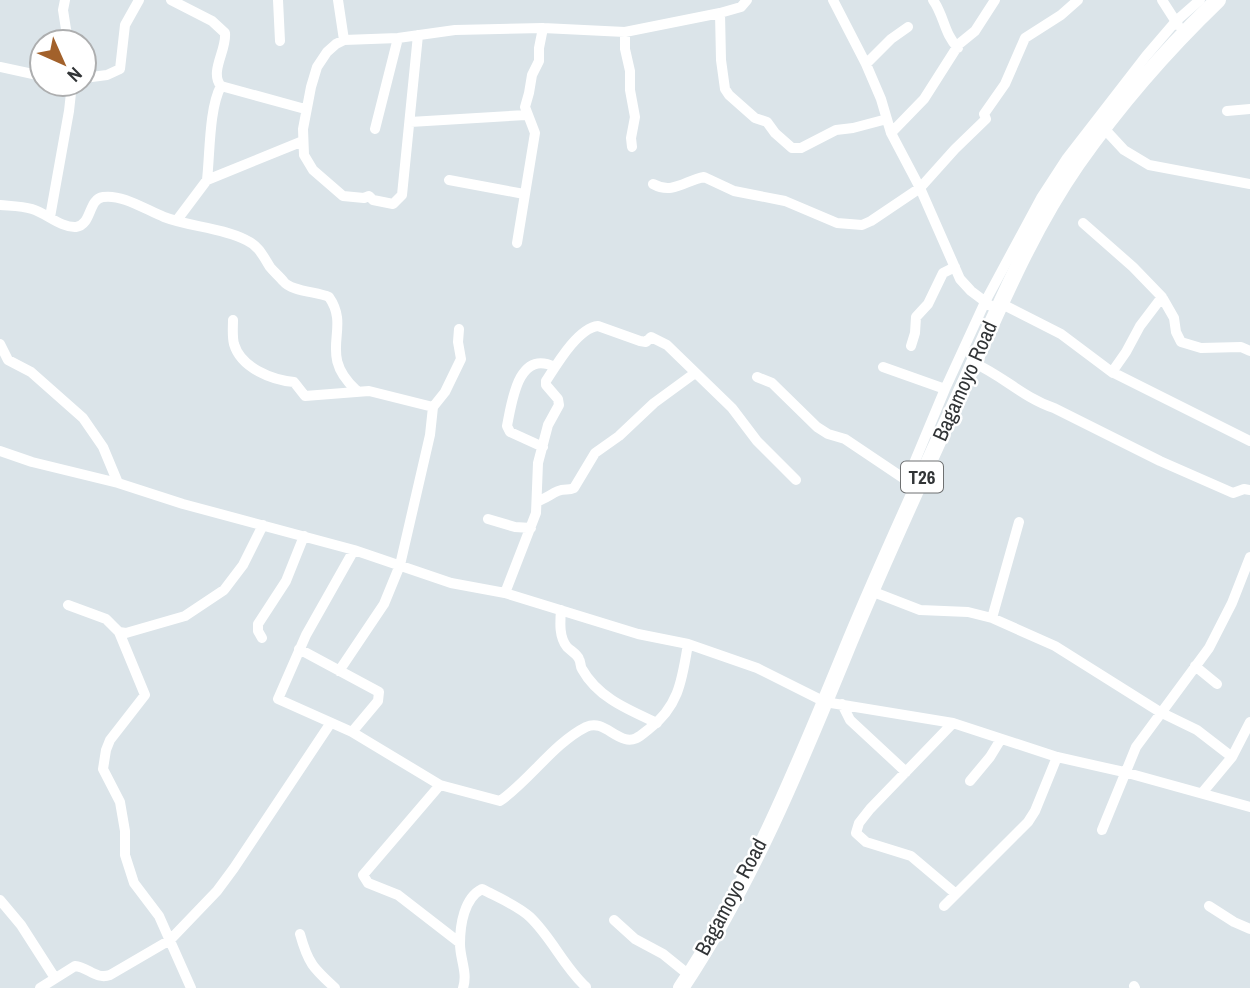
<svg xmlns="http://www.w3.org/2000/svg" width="1250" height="988" font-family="'Archivo Narrow',sans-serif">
	<rect width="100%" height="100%" fill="#dbe4e9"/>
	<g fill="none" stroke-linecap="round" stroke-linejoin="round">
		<!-- minor -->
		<path stroke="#fff" stroke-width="10" d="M 65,0 L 63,10 L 68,42
			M 171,0 L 212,21 L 225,33 C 227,50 209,72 221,86 L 305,109
			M 278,0 L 280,41
			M 338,0 L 344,40
			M 833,0 L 866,64 L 881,99 L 891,133 L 920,188 L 960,279 L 971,291 L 991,306
			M 933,0 C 944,15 944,34 958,48
			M 1162,0 L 1178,25
			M 720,13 L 721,60 L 725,89 L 729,95 L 755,118 L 767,122 L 775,133 L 792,148 L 801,148 L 836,130 L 853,128 L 887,119
			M 625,32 L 625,49 L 630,71 L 630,90 L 635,117 L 631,138 L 632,147
			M 418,35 L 402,195 L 393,204 L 373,200 L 369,196 L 364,198 L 343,196 L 313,170 L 304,155 L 303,129 L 311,87 L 317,67 L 327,52 L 336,44 L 344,40 L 398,38 L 455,30 L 543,28 L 625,32 L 720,13 L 741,7 L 747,0
			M 866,64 L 891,39 L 908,27
			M 0,67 L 42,76
			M 84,78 L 107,75 L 120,69 L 125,25 L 139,0
			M 1227,111 L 1250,109
			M 410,122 L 526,115
			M 1099,123 L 1124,150 L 1149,165 L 1250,184
			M 375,129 L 398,38
			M 891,133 L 924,99 L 959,44 L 975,31 L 995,0
			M 207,180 C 210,154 209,108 221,86
			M 449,180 L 524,194
			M 653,184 C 673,195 686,180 704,177 L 734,191 L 785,201 L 837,223 L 862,225 L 871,221 L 920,188 L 955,149 L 986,119 L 984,114 L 1005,84 L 1025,38 L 1061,15 L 1078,0
			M 0,205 C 11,206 22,206 32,209 C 46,213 61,228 76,227 C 92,225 88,199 103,197 C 123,194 146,210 164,217 C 190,227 220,227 246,240 C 259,246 263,256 270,267 C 273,271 280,277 284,282 C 291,291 318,292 329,297 C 352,330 316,353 356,390
			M 50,217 L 69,111 L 72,84
			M 177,220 L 207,180 L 303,141
			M 1083,223 L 1133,267 L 1162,297
			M 517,243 L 535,133 L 525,107 L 529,93 L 532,75 L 539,61 L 539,48 L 543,28
			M 1000,303 L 1061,334 L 1113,373
			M 233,320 C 233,328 232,336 234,344 C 241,368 272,380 294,382 L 305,396 L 369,391 L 433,407
			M 0,344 L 8,360 L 31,372 L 83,418 L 103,447 L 118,483
			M 911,346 L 915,333 L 916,317 L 928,304 L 943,273 L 955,267
			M 1250,351 L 1241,347 L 1201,348 L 1181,342 L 1176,332 L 1174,318 L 1162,297 L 1140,326 L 1126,352 L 1112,372 L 1250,441
			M 974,363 C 1003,376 1024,398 1054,408 L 1160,461 L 1233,493 L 1244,489 L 1250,490
			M 883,367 L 945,389
			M 757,377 L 772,383 L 817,427 L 828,434 L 845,439 L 912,484
			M 543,447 L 510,432 L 507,426 C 512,401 518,349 555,367
			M 0,451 L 32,462 L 118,483 L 183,504 L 354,550 L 451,583 L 505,593 L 638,634 L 688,644 L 757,668 L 825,702 L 953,723 L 1057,757 L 1124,772 L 1250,807
			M 907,480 L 945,389 L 985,302 L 1041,198 L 1067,158 L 1146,56 L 1176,21 L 1200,0
			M 538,501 C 545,499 551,494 558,491 C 565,488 568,491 574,488 L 595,453 L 619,436 L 654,403 L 695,373
			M 488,519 L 515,527 L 531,528
			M 354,550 L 306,635 L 278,699 L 352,732 L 440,785 L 500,801 C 529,781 554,743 586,727 C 601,720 611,735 625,739 C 635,742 641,735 649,729 C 679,706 682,680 688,644
			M 871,591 L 920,610 L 968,612 L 992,618 L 1055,646 L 1160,712 L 1197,730 L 1232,757
			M 505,593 L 536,513 L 538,463 L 548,425 L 559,405 L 558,399 L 546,385 L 546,381 C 557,364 578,328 598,326 L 640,341 L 646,342 L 651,337 L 667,345 L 732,408 L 757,441 L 796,480
			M 68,605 L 106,619 L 119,632 L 126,633 L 185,616 L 224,590 L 243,565 L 263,525
			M 561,610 C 560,623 559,637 567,647 C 571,651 577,654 579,659 C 581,662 580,666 582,669 C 598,698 629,710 657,723
			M 992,618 L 1019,522
			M 119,632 L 145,695 L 110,740 L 106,750 L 103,769 L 120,802 L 125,831 L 125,855 L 134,883 L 159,916 L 191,988
			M 262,638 L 258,631 L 258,624 L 286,581 L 304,536
			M 299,649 L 379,692 L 378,701 L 352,732
			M 1195,666 L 1217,684
			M 339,671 L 384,604 L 400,565 L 430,435 L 433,407 L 445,392 L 461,359 L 458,342 L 459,329
			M 842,704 L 850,720 L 906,772
			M 953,723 L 870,809 L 859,823 L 856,833 L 866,842 L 911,856 L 956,894
			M 970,781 L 990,757 L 1001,739
			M 440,785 L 363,875 L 368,883 L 398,895 L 460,943
			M 1202,793 L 1232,757 L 1250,722
			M 1102,830 L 1136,747 L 1209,648 L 1232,603 L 1250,557
			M 0,900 L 21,925 L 55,978
			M 944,906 L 1028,822 L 1035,811 L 1057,757
			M 1209,906 L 1234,922 L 1250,929
			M 614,920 L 635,939 L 663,954 L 689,975
			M 300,934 C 308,963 313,968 335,988
			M 1134,986 L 1135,988
			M 40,988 L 75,966 C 88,967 96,980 110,975 L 170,940 L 217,891 L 234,868 L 330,724
			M 463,988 C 468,973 460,959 460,944 C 460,925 464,898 482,889 C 497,897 517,905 530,917 C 552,938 564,967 586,987"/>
		<!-- highway -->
		<path stroke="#fff" stroke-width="16" d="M 681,988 C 752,882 802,758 850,641 C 887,552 928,464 968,376 C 1001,303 1032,229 1077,164 C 1119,104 1166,50 1218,0"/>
	</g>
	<g text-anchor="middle" stroke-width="5" stroke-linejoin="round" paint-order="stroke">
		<!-- shield labels -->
		<rect fill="#fff" stroke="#6f7172" stroke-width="2" x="901" y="461.5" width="42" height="31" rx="5"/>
		<g font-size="19" font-weight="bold" fill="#313436">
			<text x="922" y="484">T26</text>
		</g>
		<!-- street labels -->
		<g font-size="21" fill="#313436" stroke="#fff">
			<text transform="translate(965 381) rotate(-66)" y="7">Bagamoyo Road</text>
			<text transform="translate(731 897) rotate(-62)" y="7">Bagamoyo Road</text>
		</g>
	</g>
	<!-- north arrow -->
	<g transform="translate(63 63) rotate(135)"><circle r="33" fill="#ffffff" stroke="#adaeaf" stroke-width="2"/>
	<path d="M0-5L12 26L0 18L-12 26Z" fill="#a2612b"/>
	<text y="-10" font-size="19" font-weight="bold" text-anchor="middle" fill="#313436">N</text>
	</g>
</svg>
